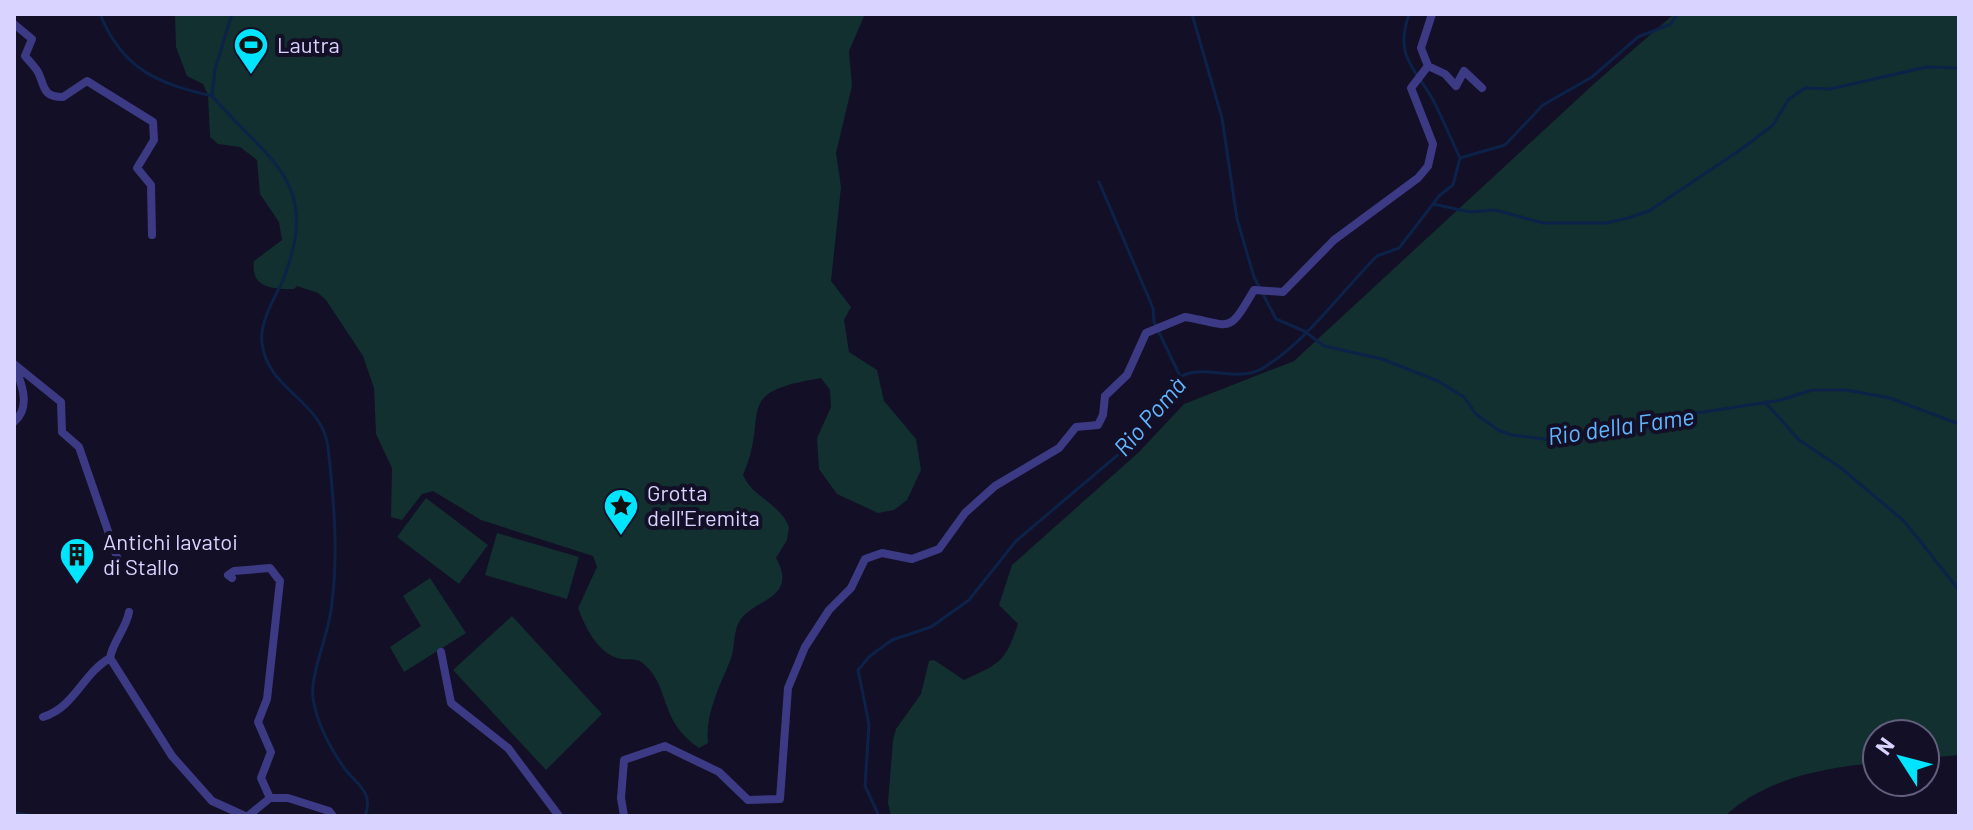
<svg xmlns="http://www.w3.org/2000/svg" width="1973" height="830" font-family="Barlow,sans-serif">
	<rect width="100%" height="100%" fill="#130f26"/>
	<!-- green -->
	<path fill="#12302f" d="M 175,14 L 865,14 L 849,51 L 852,86 L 836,153 L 841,187 L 831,281 L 851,307 L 844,320 L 849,352 L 877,370 L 884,401 L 916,439 L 921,470 L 907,500 L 894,510 L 878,513 L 837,494 L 819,469 L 817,438 L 831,407 L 830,390 L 821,378 C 729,393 771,412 743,475 C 753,498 780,503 789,527 L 787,540 L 776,558 C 800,601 750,598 738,624 C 733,635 735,650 730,661 C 719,688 705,714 708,743 L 699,748 C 658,720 671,689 645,665 C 637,657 631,660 622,659 C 599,656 585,627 578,608 L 597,567 L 593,556 L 481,520 L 433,491 L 422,494 L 402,520 L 391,517 L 392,468 L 376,434 L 374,388 L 363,356 L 326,300 L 318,293 L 297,286 L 294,289 C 273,289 250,288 254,261 L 282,240 L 279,222 L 260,194 L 257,160 L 240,147 L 218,144 L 210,137 L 208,95 L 203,84 L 187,76 L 176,47 Z
		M 1674,14 L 1959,14 L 1959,755 L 1925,758 L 1925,734 L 1877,734 L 1877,763 C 1825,767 1764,779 1725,816 L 891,816 L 888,803 L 893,740 L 896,729 L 921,694 L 929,661 L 934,660 L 964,680 C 1001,663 1005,662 1018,624 L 999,605 L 1012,565 L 1139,452 L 1184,404 L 1294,361 L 1596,82 Z
		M 426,498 L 488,545 L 459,584 L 397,537 Z
		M 497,533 L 579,557 L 567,599 L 485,575 Z
		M 430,578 L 466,633 L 404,672 L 390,647 L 421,626 L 403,596 Z
		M 512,616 L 602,714 L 546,770 L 453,670 Z"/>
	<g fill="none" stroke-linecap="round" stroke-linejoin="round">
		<!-- stream -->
		<path stroke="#0c2248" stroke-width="3" d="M 100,14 C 123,70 157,83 212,96
			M 232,14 L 215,69 L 212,96 C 270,163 322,181 283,280 C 275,298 259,322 262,343 C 267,390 322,400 328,447 C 334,501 339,555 331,610 C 328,636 310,674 313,698 C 317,724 330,748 345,769 C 351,777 360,784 365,793 C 369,800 368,808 365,816
			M 1192,14 L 1222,118 L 1237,219 L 1254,277 L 1276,319 L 1304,331 L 1324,346 L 1382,359 L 1438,381 L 1464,397 L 1476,414 L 1498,430 L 1512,435 L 1559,441 L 1635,427 L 1645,429 L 1697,413 L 1781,400 L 1812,390 L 1846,390 L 1890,398 L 1959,424
			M 1460,158 L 1505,145 L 1543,105 L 1592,77 L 1638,37 L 1671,24 L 1677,14
			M 1099,182 L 1153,308 L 1154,322 L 1180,376
			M 1433,204 L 1470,212 L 1495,210 L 1543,223 L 1606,223 L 1628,218 L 1649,211 L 1743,148 L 1773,125 L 1789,99 L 1805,88 L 1830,89 L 1927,67 L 1959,68
			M 1765,402 L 1799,440 L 1841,468 L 1904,521 L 1959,590
			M 14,813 L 36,816
			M 879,816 L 865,786 L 869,724 L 858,670 L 870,656 L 892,640 L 931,627 L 969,600 L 1016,541 L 1139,437 C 1153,420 1159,395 1175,381 C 1199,359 1236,385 1263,368 C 1305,343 1342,291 1377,256 L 1399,248 L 1440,195 L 1453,185 L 1460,158 C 1451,139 1443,119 1433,100 C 1415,67 1394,58 1409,14"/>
		<!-- street -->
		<path stroke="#3d3a85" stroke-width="8" d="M 14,24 L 32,39 L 25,56 C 29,61 35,67 38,72 C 45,86 42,97 63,97 L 87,81 L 153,122 L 154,140 L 137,168 L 151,185 L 152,235
			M 1428,66 L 1445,74 L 1456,86 L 1464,71 L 1482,88
			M 1428,66 L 1421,48 L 1432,14
			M 14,364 L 61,402 L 62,432 L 79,447 L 118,560
			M 14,422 C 30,408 23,388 17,372
			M 232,578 L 228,575 L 234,571 L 270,568 L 280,581 L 267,699 L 258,722 L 271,752 L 261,778 L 270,798
			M 129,612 C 126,629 113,641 110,658 L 172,756 L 212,801 L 245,816
			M 441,652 L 451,703 L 508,748 L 559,816
			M 43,717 C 75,707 83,673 110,658
			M 248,816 L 270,798 L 288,798 L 329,811 L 333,816
			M 624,816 L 621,798 L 624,760 L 665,746 L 719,772 L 748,800 L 780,799 L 788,688 L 805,647 L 829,610 L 851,588 L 865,559 L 882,553 L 912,559 L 939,549 L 965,513 L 995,486 L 1059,448 L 1076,427 L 1098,425 L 1103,415 L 1105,396 L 1127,375 L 1146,333 L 1185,317 C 1232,325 1227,336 1254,290 L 1283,292 L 1334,240 L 1418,178 L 1428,166 L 1433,144 L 1411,88 L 1428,66"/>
	</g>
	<!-- icons -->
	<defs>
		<symbol id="stadium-pin" viewBox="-11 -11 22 30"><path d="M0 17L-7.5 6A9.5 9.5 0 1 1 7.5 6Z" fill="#00e5ff" stroke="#130f26"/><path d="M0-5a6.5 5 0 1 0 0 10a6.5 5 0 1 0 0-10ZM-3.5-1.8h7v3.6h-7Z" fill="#111"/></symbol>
		<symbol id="sight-pin" viewBox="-11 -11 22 30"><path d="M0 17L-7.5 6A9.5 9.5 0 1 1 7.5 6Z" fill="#00e5ff" stroke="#130f26"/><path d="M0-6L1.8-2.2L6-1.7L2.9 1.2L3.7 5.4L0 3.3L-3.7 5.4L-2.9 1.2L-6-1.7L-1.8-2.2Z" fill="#111"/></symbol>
		<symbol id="building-pin" viewBox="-11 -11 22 30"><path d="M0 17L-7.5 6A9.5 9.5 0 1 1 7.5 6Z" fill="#00e5ff" stroke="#130f26"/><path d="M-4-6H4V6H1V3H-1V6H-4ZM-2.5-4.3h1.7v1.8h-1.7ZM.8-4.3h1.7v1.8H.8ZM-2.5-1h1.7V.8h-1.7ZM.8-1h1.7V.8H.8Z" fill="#111"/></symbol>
	</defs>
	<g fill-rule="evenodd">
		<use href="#stadium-pin" x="231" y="25" width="40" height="54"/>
		<use href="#sight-pin" x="601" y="486" width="40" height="54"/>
		<use href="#building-pin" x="57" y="535" width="40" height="54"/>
	</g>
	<g text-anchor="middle" stroke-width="8" stroke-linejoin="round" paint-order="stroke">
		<!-- poi labels -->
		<g font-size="22" fill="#d9d4ff" stroke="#130f26" text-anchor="start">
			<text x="277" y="53">Lautra</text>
			<text x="647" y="501">Grotta<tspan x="647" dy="25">dell'Eremita</tspan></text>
			<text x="103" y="550">Antichi lavatoi<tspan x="103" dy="25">di Stallo</tspan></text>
		</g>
		<!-- water labels -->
		<g font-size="24" font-style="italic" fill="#62b6ff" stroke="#130f26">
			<text transform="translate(1150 417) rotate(-49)" y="8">Rio Pomà</text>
			<text transform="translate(1621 427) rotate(-8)" y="8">Rio della Fame</text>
		</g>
	</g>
	<!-- border -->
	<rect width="1973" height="830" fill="none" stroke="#d9d4ff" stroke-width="32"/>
	<!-- north arrow -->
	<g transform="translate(1901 758) rotate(306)"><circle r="38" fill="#130f26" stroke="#625e7d" stroke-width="2"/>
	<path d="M0-6L14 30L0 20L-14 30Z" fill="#00e5ff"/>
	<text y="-12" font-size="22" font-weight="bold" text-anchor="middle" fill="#d9d4ff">N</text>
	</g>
</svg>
